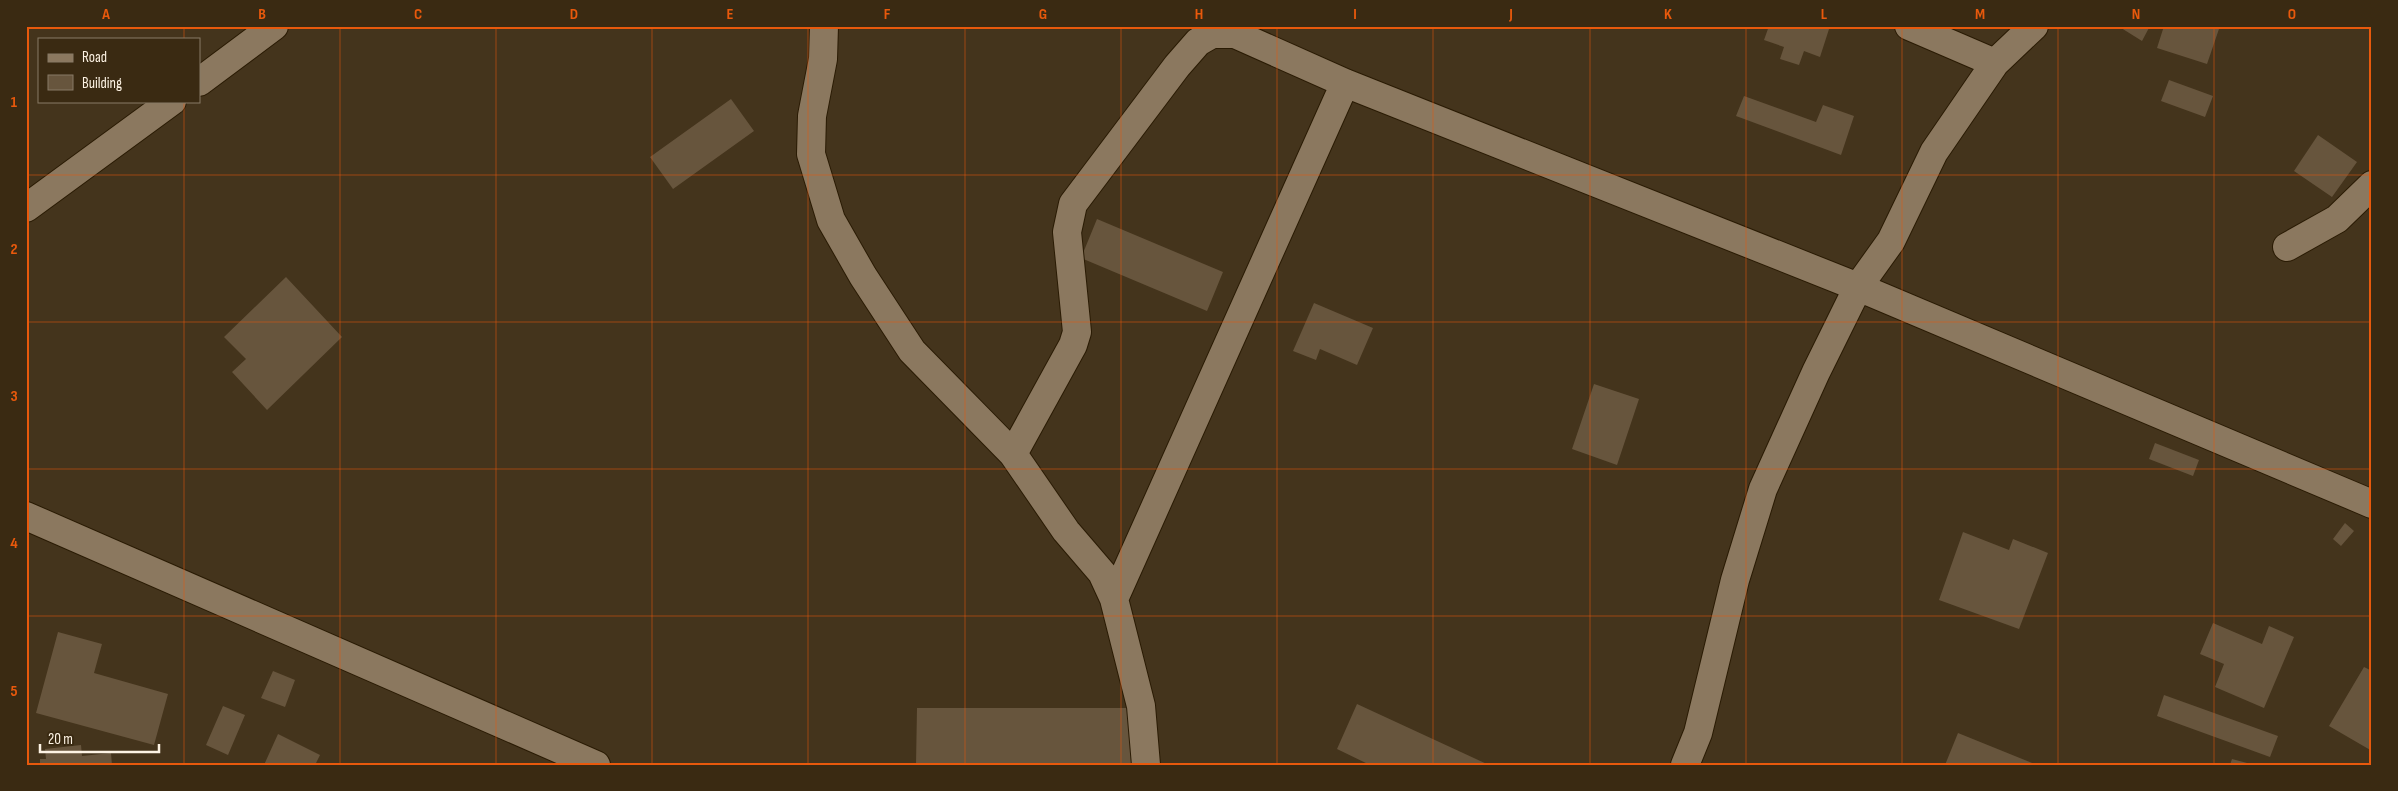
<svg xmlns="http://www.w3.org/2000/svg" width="2398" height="791" font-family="'Sofia Sans Condensed',sans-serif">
	<rect width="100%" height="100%" fill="#44341c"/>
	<!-- building -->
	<path fill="#67553d" d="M 1769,26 L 1830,26 L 1820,57 L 1804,51 L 1799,65 L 1780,59 L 1784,47 L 1764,40 Z
		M 2118,26 L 2150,26 L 2142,41 Z
		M 2164,26 L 2220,26 L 2207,64 L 2157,48 Z
		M 2169,80 L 2213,96 L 2205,117 L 2161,101 Z
		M 1744,96 L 1816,122 L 1823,105 L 1854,116 L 1841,155 L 1736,116 Z
		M 731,99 L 754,131 L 673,189 L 650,157 Z
		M 2318,135 L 2357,162 L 2332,197 L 2294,171 Z
		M 1097,219 L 1223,272 L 1207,311 L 1081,258 Z
		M 286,277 L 342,337 L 267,410 L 232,372 L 246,359 L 224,337 Z
		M 1314,303 L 1373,328 L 1357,365 L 1320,349 L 1316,360 L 1293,351 Z
		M 1594,384 L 1639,399 L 1617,465 L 1572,449 Z
		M 2155,443 L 2199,460 L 2193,476 L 2149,459 Z
		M 2345,523 L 2354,531 L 2341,546 L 2333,539 Z
		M 1963,532 L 2009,550 L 2013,539 L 2048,553 L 2019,629 L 1939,600 Z
		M 2213,623 L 2262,644 L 2269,626 L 2294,637 L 2264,708 L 2215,687 L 2224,664 L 2200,654 Z
		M 58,632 L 102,644 L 94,673 L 168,694 L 154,745 L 36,713 Z
		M 2364,667 L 2372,671 L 2372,751 L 2329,726 Z
		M 273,671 L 295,680 L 285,707 L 261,698 Z
		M 2164,695 L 2278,736 L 2270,757 L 2157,716 Z
		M 1357,704 L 1489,765 L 1370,765 L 1337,749 Z
		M 223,706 L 245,715 L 228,755 L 206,745 Z
		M 917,708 L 1132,708 L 1132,765 L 916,765 Z
		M 1958,733 L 2037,765 L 1945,765 Z
		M 278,734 L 320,755 L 315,765 L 264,765 Z
		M 81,745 L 82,756 L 111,753 L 112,765 L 40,765 L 40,759 L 46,759 L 45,749 Z
		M 2232,759 L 2247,763 L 2246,765 L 2230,765 Z"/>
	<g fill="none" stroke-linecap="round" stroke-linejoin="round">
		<defs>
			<path id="minor" d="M 824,26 L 823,59 L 812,116 L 811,154 L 831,220 L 863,276 L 912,351 L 1013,454 L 1066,531 L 1102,573 L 1114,599 L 1141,706 L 1146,765
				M 1909,26 L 1995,63
				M 199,82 L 274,26
				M 26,208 L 172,101
				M 2287,247 L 2337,219 L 2372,185
				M 1013,454 L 1073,345 L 1077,332 L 1067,232 L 1073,204 L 1177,66 L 1198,42 L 1212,34 L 1235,34 L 1345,83 L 1858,287 L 2372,504
				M 26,516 L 596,765
				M 1114,599 L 1345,83
				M 1685,765 L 1698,733 L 1735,580 L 1763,489 L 1816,372 L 1858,287 L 1891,241 L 1934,152 L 1995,63 L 2034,26"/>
		</defs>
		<!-- minor casing -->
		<use href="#minor" stroke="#2a1b04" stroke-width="30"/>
		<!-- minor -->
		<use href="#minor" stroke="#8b785f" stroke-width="28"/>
	</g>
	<!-- grid -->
	<path fill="none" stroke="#e8590c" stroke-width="1" stroke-opacity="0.55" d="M 184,26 L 184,39M 340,26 L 340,765M 496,26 L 496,765M 652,26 L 652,765M 808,26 L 808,765M 965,26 L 965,765M 1121,26 L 1121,765M 1277,26 L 1277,765M 1433,26 L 1433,765M 1590,26 L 1590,765M 1746,26 L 1746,765M 1902,26 L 1902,765M 2058,26 L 2058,765M 2214,26 L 2214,765M 184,101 L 184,765M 26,175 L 2372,175M 26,322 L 2372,322M 26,469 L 2372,469M 26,616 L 2372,616"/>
	<!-- border -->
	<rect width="2398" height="791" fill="none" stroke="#3a2a12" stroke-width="55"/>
	<!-- legend -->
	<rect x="38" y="38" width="162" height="65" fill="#3a2a12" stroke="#887a66"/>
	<rect x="48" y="54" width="25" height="8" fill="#8b785f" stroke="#887a66"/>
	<text x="82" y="62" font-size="15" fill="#fdf3e4">Road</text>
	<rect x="48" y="75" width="25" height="15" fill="#67553d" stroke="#887a66"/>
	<text x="82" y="88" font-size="15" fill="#fdf3e4">Building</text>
	<!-- scale -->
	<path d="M40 744v8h119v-8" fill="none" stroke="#fdf3e4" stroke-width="2.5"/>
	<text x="48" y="744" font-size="15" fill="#fdf3e4" stroke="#3a2a12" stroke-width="4" paint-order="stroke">20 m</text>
	<rect x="28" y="28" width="2342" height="736" fill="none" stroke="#e8590c" stroke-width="2"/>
	<g font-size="16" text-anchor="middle" font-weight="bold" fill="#e8590c">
		<text x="106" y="19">A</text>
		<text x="262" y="19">B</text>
		<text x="418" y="19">C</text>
		<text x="574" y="19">D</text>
		<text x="730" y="19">E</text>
		<text x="887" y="19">F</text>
		<text x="1043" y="19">G</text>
		<text x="1199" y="19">H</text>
		<text x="1355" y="19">I</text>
		<text x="1511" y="19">J</text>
		<text x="1668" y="19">K</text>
		<text x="1824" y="19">L</text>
		<text x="1980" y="19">M</text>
		<text x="2136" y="19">N</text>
		<text x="2292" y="19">O</text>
		<text x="14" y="107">1</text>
		<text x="14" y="254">2</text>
		<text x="14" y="401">3</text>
		<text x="14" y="548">4</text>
		<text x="14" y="696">5</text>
	</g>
</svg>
